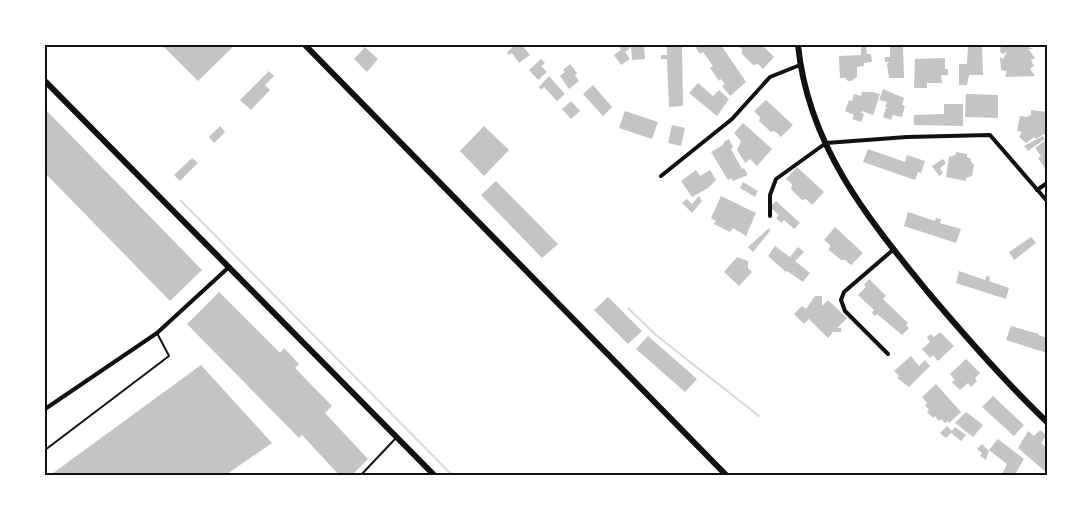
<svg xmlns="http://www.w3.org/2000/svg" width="1092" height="521" font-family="Spectral,serif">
	<rect width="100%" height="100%" fill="#fff"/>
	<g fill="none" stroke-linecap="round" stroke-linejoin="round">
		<!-- stream -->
		<path stroke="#d9d9d9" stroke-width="2" d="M 181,201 L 453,476
			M 628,308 L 657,336 L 759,416"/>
	</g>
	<!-- building -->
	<path fill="#c4c4c4" d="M 162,45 L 235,45 L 198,81 Z
		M 515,45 L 522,45 L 530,55 L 519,63 L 512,53 L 509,55 L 507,52 Z
		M 618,45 L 628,45 L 630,48 L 625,52 L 630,59 L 621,65 L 614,55 L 621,50 Z
		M 631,45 L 644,45 L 645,59 L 632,60 Z
		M 667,45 L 682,45 L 683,106 L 669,107 L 667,59 L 661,59 L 661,55 L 667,55 Z
		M 700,45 L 710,45 L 711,47 L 721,45 L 746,82 L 730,96 L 722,86 L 725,84 L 721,79 L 719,81 L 710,68 L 713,66 L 703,52 L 700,54 L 696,48 Z
		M 738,45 L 762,45 L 774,57 L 763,69 L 758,64 L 753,65 L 742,54 L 742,49 Z
		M 861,45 L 866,45 L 867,54 L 871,54 L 872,62 L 864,63 L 864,66 L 857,67 L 857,77 L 851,81 L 848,81 L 845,78 L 840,78 L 839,56 L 861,55 Z
		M 890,45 L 903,45 L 904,78 L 889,78 L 887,64 L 889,62 L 885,62 L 885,57 L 890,57 Z
		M 968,45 L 982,45 L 983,75 L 969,75 L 967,85 L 959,85 L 959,64 L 967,64 Z
		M 1001,45 L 1029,45 L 1028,47 L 1033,49 L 1028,49 L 1035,58 L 1031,60 L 1034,66 L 1030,69 L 1035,76 L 1005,77 L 1007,71 L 1001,70 L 1000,57 L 1003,59 L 1007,52 L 1003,54 L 1000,52 Z
		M 365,47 L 378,59 L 367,72 L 354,59 Z
		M 945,58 L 945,69 L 948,69 L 948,75 L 941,75 L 942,83 L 927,83 L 927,88 L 914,88 L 915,59 Z
		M 541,59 L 545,63 L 541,66 L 547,72 L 538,80 L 529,70 Z
		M 570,64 L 577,73 L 575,75 L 579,81 L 569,89 L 560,76 L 565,72 L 563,70 Z
		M 269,71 L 274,76 L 265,85 L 270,90 L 251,110 L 240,100 Z
		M 549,76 L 565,94 L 557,101 L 544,87 L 541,90 L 539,87 Z
		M 698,83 L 713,96 L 719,90 L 729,99 L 717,116 L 689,93 Z
		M 593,85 L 612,107 L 603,116 L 583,94 Z
		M 883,89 L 904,98 L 902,105 L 905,106 L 902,117 L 893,115 L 891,120 L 883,117 L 886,108 L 889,108 L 885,107 L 887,102 L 879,100 Z
		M 862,92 L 872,92 L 880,94 L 873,115 L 862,111 L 861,113 L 864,114 L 861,122 L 852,119 L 854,115 L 845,111 L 849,100 L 852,101 L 854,94 L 861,96 Z
		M 966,94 L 998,95 L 998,118 L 965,117 Z
		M 766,100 L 793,125 L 781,137 L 776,132 L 772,131 L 771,132 L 759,121 L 760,117 L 754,111 Z
		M 571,101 L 580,111 L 571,119 L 562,109 Z
		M 944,104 L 963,104 L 963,126 L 914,125 L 914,115 L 944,114 Z
		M 45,109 L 202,270 L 170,301 L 45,173 Z
		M 1031,110 L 1047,112 L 1047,134 L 1044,134 L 1036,139 L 1034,137 L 1026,143 L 1019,137 L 1022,132 L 1017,131 L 1020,116 L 1027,117 L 1031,115 Z
		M 625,111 L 658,122 L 652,139 L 619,128 Z
		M 743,123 L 772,149 L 757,166 L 750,159 L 745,163 L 737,150 L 741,141 L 734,133 Z
		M 672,125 L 685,128 L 681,146 L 668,143 Z
		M 220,126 L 225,132 L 214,143 L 209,137 Z
		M 484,126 L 509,150 L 484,176 L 460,151 Z
		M 1043,136 L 1045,139 L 1028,151 L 1024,146 Z
		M 729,139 L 733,147 L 731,149 L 742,169 L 744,168 L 748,175 L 733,181 L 731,178 L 728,180 L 711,152 L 723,145 L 724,142 Z
		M 1047,139 L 1047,166 L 1045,168 L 1038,158 L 1041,156 L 1035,148 Z
		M 868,149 L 905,162 L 907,155 L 925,161 L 921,173 L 918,172 L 915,180 L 863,162 Z
		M 956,152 L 967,154 L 967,157 L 970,158 L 972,163 L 974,164 L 972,176 L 966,178 L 966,181 L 946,177 L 949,157 L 955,155 Z
		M 192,158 L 198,163 L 180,181 L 174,175 Z
		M 943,159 L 946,163 L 940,168 L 943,173 L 939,176 L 932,166 Z
		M 797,167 L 824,192 L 812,205 L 806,199 L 802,200 L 791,189 L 792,184 L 786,179 Z
		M 696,170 L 700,176 L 710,170 L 716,180 L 708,188 L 692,197 L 681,181 Z
		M 496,181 L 558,244 L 542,258 L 481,195 Z
		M 743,182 L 758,191 L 755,197 L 740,188 Z
		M 699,196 L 702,201 L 692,213 L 682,203 L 687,199 L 692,204 Z
		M 721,196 L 756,213 L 746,236 L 733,228 L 730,232 L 714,224 L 716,221 L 711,218 Z
		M 776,201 L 800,223 L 794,229 L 784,220 L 781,223 L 776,218 L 779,215 L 770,207 Z
		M 908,212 L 935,221 L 936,218 L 941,219 L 940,223 L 961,229 L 956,243 L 904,226 Z
		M 835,227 L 863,253 L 851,265 L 845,260 L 841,260 L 829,250 L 830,245 L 824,240 Z
		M 769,228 L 770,231 L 753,252 L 748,247 Z
		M 1031,237 L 1036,243 L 1014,260 L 1009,252 Z
		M 775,246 L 790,257 L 798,247 L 804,252 L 795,261 L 810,273 L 803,282 L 787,271 L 786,272 L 768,256 Z
		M 737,257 L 748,261 L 748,268 L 752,272 L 739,286 L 724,272 Z
		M 959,271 L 985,280 L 987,276 L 990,277 L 989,281 L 1009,288 L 1006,299 L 956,283 Z
		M 869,279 L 886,296 L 883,299 L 908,323 L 906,325 L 909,328 L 902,335 L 877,314 L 875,316 L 872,313 L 874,310 L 858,295 L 866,287 L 864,285 Z
		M 219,292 L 280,353 L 284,348 L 299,364 L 295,368 L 332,406 L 325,413 L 368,459 L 351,476 L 340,476 L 302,435 L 299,438 L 187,324 Z
		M 815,296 L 822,296 L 822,306 L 828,300 L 847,318 L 837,328 L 841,328 L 841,332 L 833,332 L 828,338 L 809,319 L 804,324 L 794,314 L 802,306 L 806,309 Z
		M 608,297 L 642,331 L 628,344 L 594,310 Z
		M 1011,326 L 1039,334 L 1038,335 L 1047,338 L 1047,353 L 1006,340 Z
		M 940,332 L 954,346 L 938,361 L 933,355 L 930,358 L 922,349 L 930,342 L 927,337 L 931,334 L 934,337 Z
		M 648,336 L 697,379 L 685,392 L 636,349 Z
		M 911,356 L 919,366 L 925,360 L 930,366 L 909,387 L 897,378 L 899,376 L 894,371 Z
		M 966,359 L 980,373 L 975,378 L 977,381 L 971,387 L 968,383 L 960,390 L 952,382 L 955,380 L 950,374 Z
		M 201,365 L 272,443 L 224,476 L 49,476 Z
		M 936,384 L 961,412 L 949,423 L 948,421 L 945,423 L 941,419 L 939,421 L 935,416 L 933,418 L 927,412 L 929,410 L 925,405 L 927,403 L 922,397 Z
		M 993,396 L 1024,425 L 1014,436 L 982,407 Z
		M 966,412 L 983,425 L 973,437 L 955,423 Z
		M 947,426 L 952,431 L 955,427 L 966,435 L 961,441 L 951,433 L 946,438 L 940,433 Z
		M 1040,430 L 1047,435 L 1041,443 L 1047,448 L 1047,473 L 1018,448 L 1028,431 L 1034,436 Z
		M 998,439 L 1024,459 L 1014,476 L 1001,476 L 1007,464 L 989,450 Z
		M 982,444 L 989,451 L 986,460 L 980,456 L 982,453 L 977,449 Z"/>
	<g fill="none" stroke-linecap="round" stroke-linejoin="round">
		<!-- service -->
		<path stroke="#111" stroke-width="2" d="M 45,450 L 169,356 L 157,333
			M 360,476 L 395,439"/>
		<!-- minor -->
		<path stroke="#111" stroke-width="4" d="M 661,176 L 732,119 L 770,77 L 800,65
			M 1037,190 L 1047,183
			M 770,216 L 770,195 L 776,179 L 826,143 L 907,137 L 990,135 L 1047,201
			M 888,354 L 845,311 L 841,300 L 844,292 L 894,249
			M 45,409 L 157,333 L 229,267"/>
		<!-- secondary -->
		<path stroke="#111" stroke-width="6" d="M 305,45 L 727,476
			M 798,45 C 808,145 866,216 927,291 C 965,336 1004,381 1047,422
			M 45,81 L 435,476"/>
	</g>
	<!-- border -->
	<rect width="1092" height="521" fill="none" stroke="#ffffff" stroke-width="93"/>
	<rect x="46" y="46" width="1000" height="428" fill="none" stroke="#111" stroke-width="2"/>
</svg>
